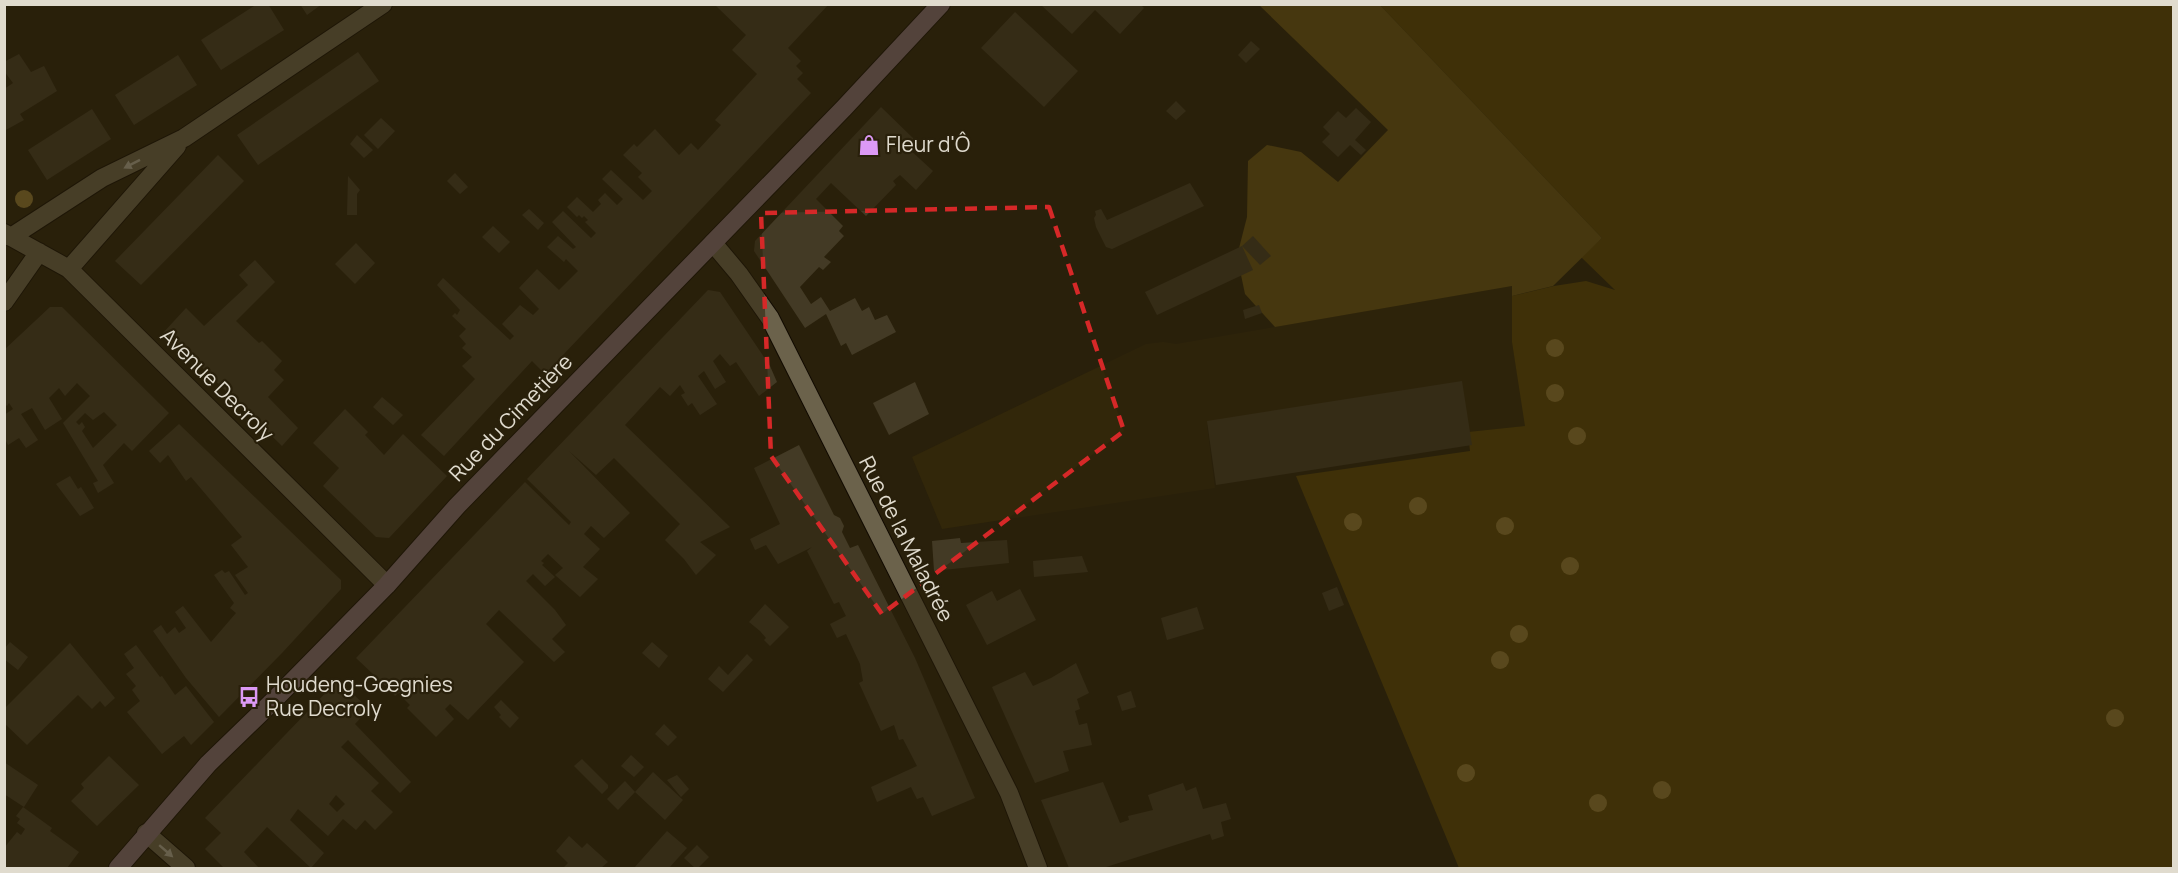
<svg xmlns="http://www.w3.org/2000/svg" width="2178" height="873" font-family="Manrope,sans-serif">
	<rect width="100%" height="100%" fill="#29200b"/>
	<!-- built -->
	<path fill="#32270a" d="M 1512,286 L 1512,342 L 1526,426 L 1468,432 L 1461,387 L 1207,425 L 1215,488 L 942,529 L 912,457 L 1146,344 L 1163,342 L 1176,344 Z"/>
	<!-- green -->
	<path fill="#594405" d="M 1380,5 L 2173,5 L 2173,868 L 1459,868 L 1296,476 L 1470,451 L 1468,432 L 1525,426 L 1512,342 L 1512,296 L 1554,286 L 1586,281 L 1615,290 L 1581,257 L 1602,238 Z"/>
	<!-- forest -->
	<path fill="#685214" d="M 1259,5 L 1380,5 L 1602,238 L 1553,286 L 1512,296 L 1512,286 L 1275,327 L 1245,294 L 1237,256 L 1247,217 L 1248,161 L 1267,145 L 1301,152 L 1338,182 L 1388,130 Z"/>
	<!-- building -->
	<path fill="#433a25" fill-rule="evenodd" d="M 257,4 L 268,4 L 284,30 L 221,70 L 201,40 Z
		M 300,4 L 322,4 L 307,15 Z
		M 714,4 L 829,4 L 788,48 L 801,61 L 796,66 L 803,73 L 797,79 L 811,93 L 545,374 L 532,361 L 444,456 L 421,435 L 475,379 L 462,366 L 472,357 L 462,348 L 466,344 L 459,336 L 466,329 L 452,316 L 455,313 L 457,315 L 460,310 L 437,285 L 443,278 L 510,340 L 514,336 L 502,324 L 520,305 L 533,315 L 539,309 L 519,288 L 537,269 L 559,290 L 578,271 L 566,259 L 564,262 L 547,247 L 558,236 L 573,249 L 576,247 L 552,222 L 563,211 L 591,238 L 596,233 L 585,222 L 588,220 L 584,216 L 582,218 L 579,215 L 577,217 L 567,207 L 577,197 L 593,212 L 601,204 L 598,200 L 605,193 L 617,205 L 623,199 L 602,179 L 611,170 L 643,200 L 652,191 L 638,177 L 642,173 L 623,155 L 634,144 L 637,147 L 655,129 L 679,155 L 691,143 L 698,150 L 721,125 L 715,120 L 757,74 L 732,50 L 746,35 Z
		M 1040,4 L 1140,4 L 1144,8 L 1120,34 L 1095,10 L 1072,34 Z
		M 1015,12 L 1078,71 L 1044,107 L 981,48 Z
		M 1251,41 L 1260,49 L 1246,63 L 1238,55 Z
		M 358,52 L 379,81 L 258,165 L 237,135 Z
		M 19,54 L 31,72 L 44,66 L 57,91 L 20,114 L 24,120 L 4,131 L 4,89 L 13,83 L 4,71 L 4,62 Z
		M 178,55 L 197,85 L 134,125 L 115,95 Z
		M 1176,101 L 1186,111 L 1176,120 L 1166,111 Z
		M 881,107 L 916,141 L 909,149 L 933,171 L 916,190 L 900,175 L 893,181 L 896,185 L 866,216 L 831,183 L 816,199 L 843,226 L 839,231 L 844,236 L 824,257 L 831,262 L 823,270 L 819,267 L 800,287 L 811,304 L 821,297 L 830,311 L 855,298 L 862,311 L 869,307 L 875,320 L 887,315 L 896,332 L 852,355 L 846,343 L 841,346 L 826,314 L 805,328 L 754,251 L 755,241 Z
		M 1356,108 L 1371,122 L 1355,140 L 1366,150 L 1361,155 L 1350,145 L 1338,157 L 1322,142 L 1330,134 L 1323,127 L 1338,111 L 1346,118 Z
		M 92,109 L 111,139 L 47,180 L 28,150 Z
		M 381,118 L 395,131 L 378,149 L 364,135 Z
		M 357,135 L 373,150 L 364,158 L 350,144 Z
		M 218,155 L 244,181 L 141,285 L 115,261 Z
		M 455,173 L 468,187 L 460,194 L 447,181 Z
		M 348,176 L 360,190 L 357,194 L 357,215 L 347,215 Z
		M 1190,183 L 1204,206 L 1112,249 L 1106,247 L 1096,227 L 1094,218 L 1096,215 L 1095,211 L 1101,209 L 1107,220 Z
		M 529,209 L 544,223 L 538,230 L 522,215 Z
		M 493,226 L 510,242 L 499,253 L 482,237 Z
		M 1253,236 L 1271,256 L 1260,265 L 1242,246 L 1253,270 L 1157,315 L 1145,292 L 1242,246 Z
		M 356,243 L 375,263 L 355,284 L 335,264 Z
		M 255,260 L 275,282 L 236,321 L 259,343 L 262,341 L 282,361 L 274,370 L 284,380 L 268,397 L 298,428 L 282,446 L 178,344 L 163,333 L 186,308 L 204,326 L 248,285 L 239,275 Z
		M 708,290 L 720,292 L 770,366 L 777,382 L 759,396 L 736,362 L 730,366 L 720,354 L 713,361 L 726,382 L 715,389 L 704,371 L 698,376 L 717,404 L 700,415 L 692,403 L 688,406 L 681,395 L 685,393 L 680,385 L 670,396 L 660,387 L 625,425 L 730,527 L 700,542 L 716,555 L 696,575 L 684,559 L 665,540 L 680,524 L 614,458 L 596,475 L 569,451 L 630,513 L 604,538 L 591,526 L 584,534 L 600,549 L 583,567 L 598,579 L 580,597 L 555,575 L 563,568 L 548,554 L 541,561 L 544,563 L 542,565 L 555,577 L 545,586 L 533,574 L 526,581 L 555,610 L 566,625 L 552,639 L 565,652 L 554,662 L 499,610 L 486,624 L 524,662 L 468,720 L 450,704 L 445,709 L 454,719 L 436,737 L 407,708 L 410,705 L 398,693 L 395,696 L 392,692 L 356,658 L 525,482 L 569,525 L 571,522 L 527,479 Z
		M 1259,305 L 1262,313 L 1245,319 L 1243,310 Z
		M 50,307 L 62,307 L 169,413 L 132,451 L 124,443 L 103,465 L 114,483 L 98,493 L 93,483 L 98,481 L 63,423 L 90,396 L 77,383 L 65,396 L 59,388 L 49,398 L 62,419 L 45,430 L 32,408 L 21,414 L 38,440 L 26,448 L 19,438 L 8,445 L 4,437 L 4,415 L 13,409 L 9,403 L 7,406 L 4,403 L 4,350 ZM 104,412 L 117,425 L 93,448 L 82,431 L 85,427 L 82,422 L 79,425 L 76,422 L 85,413 L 93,420 Z
		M 1462,381 L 1472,445 L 1216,485 L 1207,421 Z
		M 915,382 L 929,414 L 889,435 L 873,403 Z
		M 382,397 L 403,415 L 393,425 L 373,407 Z
		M 345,409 L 368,432 L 365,435 L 384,455 L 403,434 L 447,476 L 389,538 L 376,537 L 323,486 L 339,468 L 313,443 Z
		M 179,424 L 341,580 L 341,589 L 282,653 L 219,717 L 186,678 L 153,631 L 161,625 L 167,634 L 175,627 L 179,633 L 186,628 L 175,612 L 183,606 L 211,642 L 236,613 L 230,608 L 234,603 L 214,575 L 222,570 L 225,573 L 229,571 L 245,595 L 248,593 L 235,575 L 248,567 L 231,545 L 242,537 L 191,477 L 186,481 L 168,455 L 160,463 L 149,451 Z
		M 799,445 L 834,515 L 840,518 L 844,526 L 842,532 L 850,548 L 858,545 L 915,658 L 975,798 L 932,816 L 923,797 L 917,799 L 911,787 L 877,802 L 871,787 L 917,766 L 903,739 L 899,740 L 894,725 L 881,731 L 859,683 L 863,681 L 860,664 L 846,634 L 837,638 L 830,624 L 846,616 L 839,602 L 834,604 L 807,551 L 812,547 L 778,564 L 766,545 L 755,550 L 750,539 L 780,524 L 754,468 Z
		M 70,476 L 78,489 L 81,487 L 94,508 L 80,516 L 56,484 Z
		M 960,538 L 961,543 L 1007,540 L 1009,563 L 934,571 L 932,541 Z
		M 1082,556 L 1088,572 L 1034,577 L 1033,561 Z
		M 1337,587 L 1344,605 L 1329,611 L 1322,593 Z
		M 1020,589 L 1036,620 L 987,645 L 966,605 L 992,591 L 997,601 Z
		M 765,604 L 789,627 L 770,646 L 764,640 L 766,638 L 760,631 L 749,622 Z
		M 1197,607 L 1204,629 L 1167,640 L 1161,618 Z
		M 10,642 L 28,657 L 18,670 L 4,659 L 4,649 Z
		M 652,642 L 668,656 L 659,668 L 642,653 Z
		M 70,643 L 115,698 L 105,707 L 100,701 L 92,709 L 78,695 L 27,745 L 4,723 L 4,709 Z
		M 136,645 L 160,677 L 162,676 L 175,695 L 186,686 L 214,722 L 191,745 L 184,736 L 162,754 L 127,712 L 140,701 L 132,690 L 136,686 L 126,674 L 134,668 L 124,654 Z
		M 747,654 L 753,660 L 723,692 L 708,679 L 719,666 L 728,675 Z
		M 1076,663 L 1089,693 L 1077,699 L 1080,709 L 1075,711 L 1079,725 L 1087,723 L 1092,745 L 1063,751 L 1069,771 L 1035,783 L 992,687 L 1025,672 L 1033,686 L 1051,678 Z
		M 338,680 L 369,709 L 355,724 L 411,782 L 400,793 L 348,740 L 341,747 L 379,783 L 371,791 L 393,812 L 375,830 L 365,820 L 356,830 L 343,819 L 328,836 L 298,809 L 290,820 L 324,853 L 311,868 L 267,827 L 244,852 L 259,868 L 224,868 L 205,849 L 221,833 L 205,818 ZM 336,795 L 345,804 L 337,812 L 329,804 Z
		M 1131,691 L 1136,707 L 1122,711 L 1117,696 Z
		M 501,700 L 519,718 L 510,728 L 499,717 L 501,715 L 494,707 Z
		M 664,724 L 677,737 L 668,746 L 655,734 Z
		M 631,755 L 644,767 L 634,777 L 621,766 Z
		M 109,756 L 139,785 L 97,826 L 71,801 L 84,788 L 81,784 Z
		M 582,759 L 608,785 L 608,788 L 602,794 L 574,766 Z
		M 4,762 L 38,785 L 24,807 L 4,794 Z
		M 653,772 L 683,800 L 665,820 L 635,792 Z
		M 677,775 L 689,789 L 681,797 L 667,780 Z
		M 625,781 L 635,792 L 618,810 L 607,799 Z
		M 1103,782 L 1120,823 L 1129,820 L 1128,816 L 1153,810 L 1148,795 L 1183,783 L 1186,791 L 1196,787 L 1203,809 L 1226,803 L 1231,819 L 1221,822 L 1224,836 L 1212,840 L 1210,834 L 1103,868 L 1069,868 L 1041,800 Z
		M 23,807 L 52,828 L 50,831 L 79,852 L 67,868 L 4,868 L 4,848 L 17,832 L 21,835 L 25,829 L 17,823 L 20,819 L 16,816 Z
		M 667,831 L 687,848 L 669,868 L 634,868 Z
		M 569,836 L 582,848 L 587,843 L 608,862 L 601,868 L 563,868 L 568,863 L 556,851 Z
		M 697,845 L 709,857 L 698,868 L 695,868 L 684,858 Z"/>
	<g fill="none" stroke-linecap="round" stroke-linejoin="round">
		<defs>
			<path id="street" d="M 4,233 L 69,269 L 387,585
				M 11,237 L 102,178 L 184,138 L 383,4
				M 713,243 L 739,274 L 770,318 L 1009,793 L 1038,868
				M 69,269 L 177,146
				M 4,302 L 39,252
				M 146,833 L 186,868"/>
			<path id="secondary" d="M 118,868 L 208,764 L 271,703 L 387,585 L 457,506 L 844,108 L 941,4"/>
		</defs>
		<!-- street casing -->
		<use href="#street" stroke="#110a00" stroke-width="20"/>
		<!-- secondary casing -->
		<use href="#secondary" stroke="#110a00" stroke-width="20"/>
		<!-- street -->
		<use href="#street" stroke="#6b624b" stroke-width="18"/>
		<!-- secondary -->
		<use href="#secondary" stroke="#866d77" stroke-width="18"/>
	</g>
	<!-- trees -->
	<g fill="#937834">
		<circle cx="24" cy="199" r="9"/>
		<circle cx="1555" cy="348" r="9"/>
		<circle cx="1555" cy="393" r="9"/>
		<circle cx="1577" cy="436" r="9"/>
		<circle cx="1418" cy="506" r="9"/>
		<circle cx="1353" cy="522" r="9"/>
		<circle cx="1505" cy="526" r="9"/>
		<circle cx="1570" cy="566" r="9"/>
		<circle cx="1519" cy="634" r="9"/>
		<circle cx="1500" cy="660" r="9"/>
		<circle cx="2115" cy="718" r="9"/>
		<circle cx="1466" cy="773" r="9"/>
		<circle cx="1662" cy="790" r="9"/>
		<circle cx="1598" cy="803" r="9"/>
	</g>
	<!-- one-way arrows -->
	<defs><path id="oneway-solid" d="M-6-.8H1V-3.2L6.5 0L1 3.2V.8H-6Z" transform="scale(1.5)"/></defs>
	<g fill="#b1ab9a">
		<use href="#oneway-solid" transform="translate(132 164) rotate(153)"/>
		<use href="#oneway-solid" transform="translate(166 851) rotate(41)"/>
	</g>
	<!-- marked area -->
	<path d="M0 0H2178V873H0ZM 1049,207 L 1124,431 L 882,614 L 771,456 L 761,213 Z" fill="#29200b" fill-opacity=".55" fill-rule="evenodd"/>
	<path fill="none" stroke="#d62828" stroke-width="4.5" stroke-dasharray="12 8" stroke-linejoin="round" d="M 1049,207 L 1124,431 L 882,614 L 771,456 L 761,213 Z"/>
	<!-- icons -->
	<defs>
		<symbol id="shop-bare" viewBox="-9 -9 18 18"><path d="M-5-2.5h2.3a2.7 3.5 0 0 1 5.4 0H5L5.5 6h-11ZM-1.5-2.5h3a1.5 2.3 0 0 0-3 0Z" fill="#dc99f5" stroke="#29200b" stroke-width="2.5" paint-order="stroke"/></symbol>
		<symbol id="bus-bare" viewBox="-9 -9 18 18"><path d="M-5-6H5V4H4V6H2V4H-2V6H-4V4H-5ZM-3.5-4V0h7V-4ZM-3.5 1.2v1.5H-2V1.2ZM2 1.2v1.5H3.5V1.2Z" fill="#dc99f5" stroke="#29200b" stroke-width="2.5" paint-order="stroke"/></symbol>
	</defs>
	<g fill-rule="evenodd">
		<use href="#shop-bare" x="854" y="130" width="30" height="30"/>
		<use href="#bus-bare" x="234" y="682" width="30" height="30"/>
	</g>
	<g text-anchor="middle" stroke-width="4.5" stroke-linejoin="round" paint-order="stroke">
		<!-- poi labels -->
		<g font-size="21" fill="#e0dbce" stroke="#29200b" text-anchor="start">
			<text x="886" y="152">Fleur d'Ô</text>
			<text x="266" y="692">Houdeng-Gœgnies<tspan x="266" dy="24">Rue Decroly</tspan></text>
		</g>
		<!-- street labels -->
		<g font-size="21" fill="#e0dbce" stroke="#29200b">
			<text transform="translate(217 385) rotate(45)" y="7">Avenue Decroly</text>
			<text transform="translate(511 418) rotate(-46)" y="7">Rue du Cimetière</text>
			<text transform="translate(906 539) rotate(63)" y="7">Rue de la Maladrée</text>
		</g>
	</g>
	<!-- border -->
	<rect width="2178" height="873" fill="none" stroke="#e0dbce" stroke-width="12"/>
</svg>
